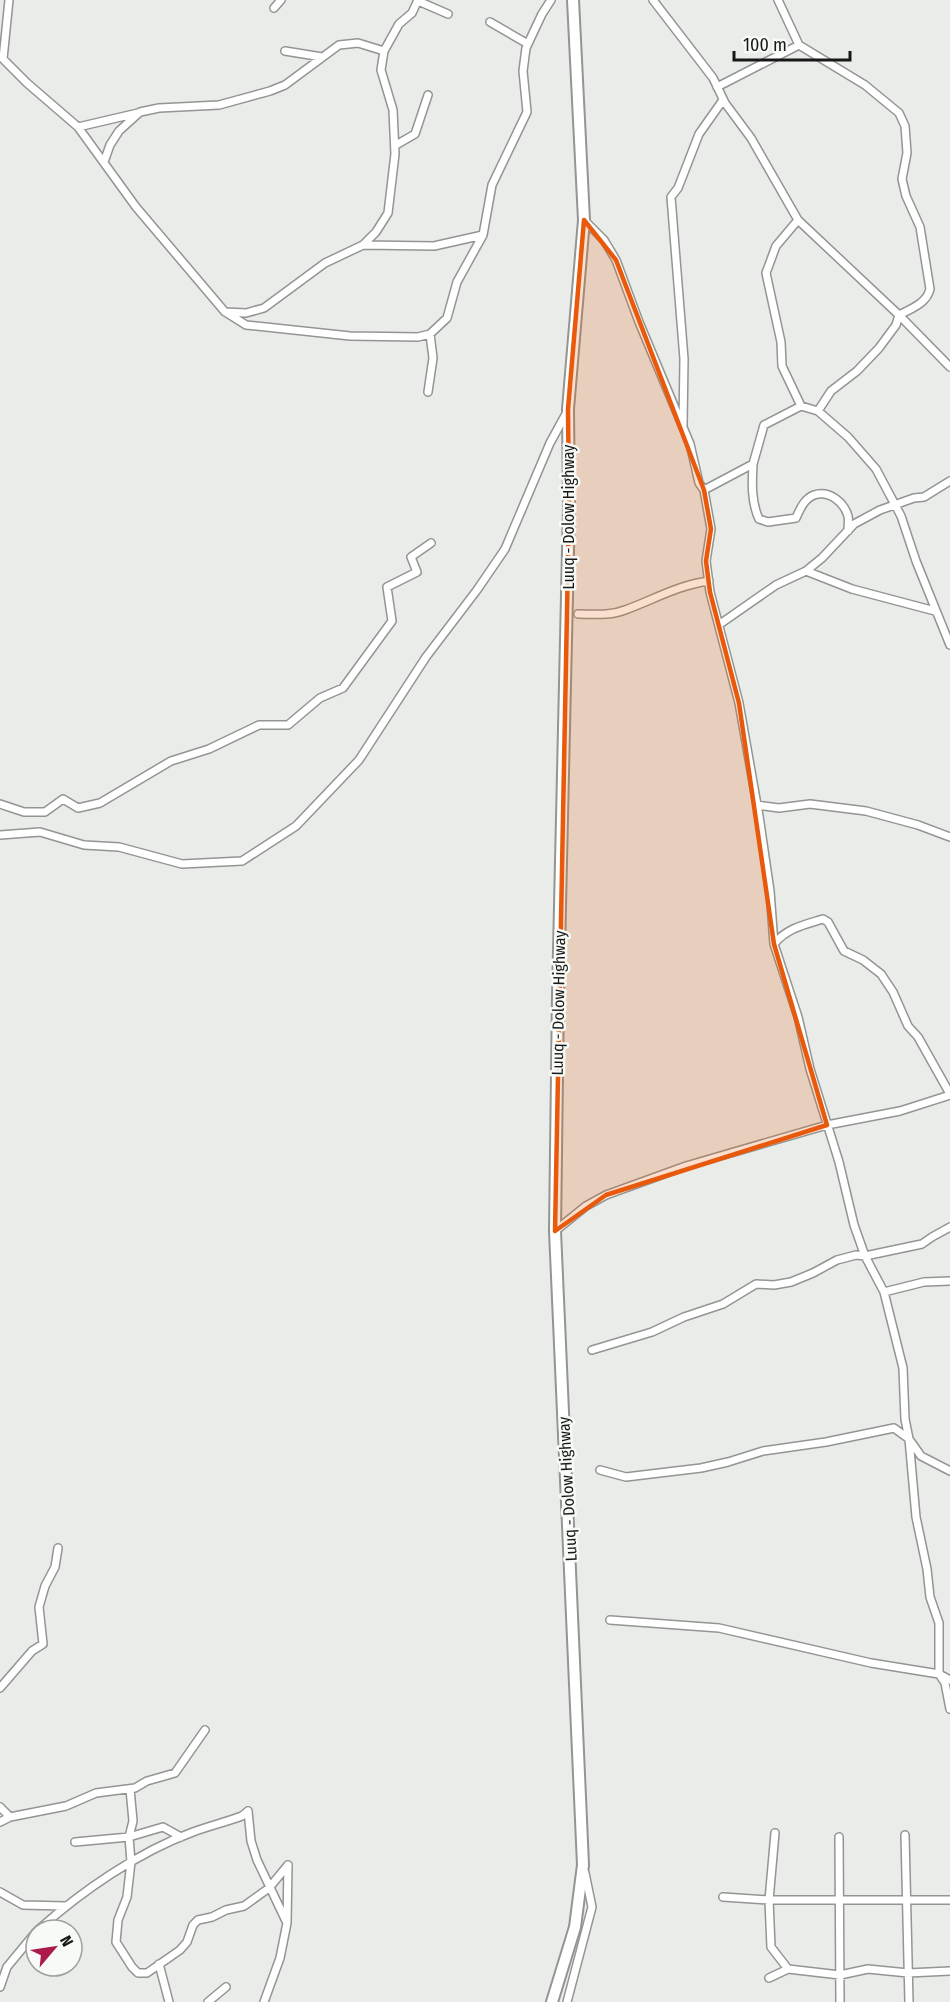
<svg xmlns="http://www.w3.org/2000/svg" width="950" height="2002" font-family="'Fira Sans Condensed',sans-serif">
	<rect width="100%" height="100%" fill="#e9ece9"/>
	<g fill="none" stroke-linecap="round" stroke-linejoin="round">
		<defs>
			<path id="minor" d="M 9,0 L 3,59 L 27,83 L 78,127 L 138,113
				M 418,0 L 412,13 L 399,24 L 384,51 L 381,70 L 393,110 L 395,154 L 388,213 L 376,232 L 363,245 L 434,246 L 483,235 L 457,282 L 447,318 L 430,334 L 433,358 L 428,392
				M 653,0 L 713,78 L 725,103 L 751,138 L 798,220 L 899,315 L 950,367
				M 418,1 L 448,14
				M 274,8 L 281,0
				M 490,22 L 528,44
				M 799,45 L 865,85 L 899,113 L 905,126 L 907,153 L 902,179 L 906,196 L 920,227 L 930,289 C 927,303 911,309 899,315 L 896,325 L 879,348 L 857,371 L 831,391 L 818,411
				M 285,51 L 322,57
				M 717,87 L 799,45 L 778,0
				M 78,127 L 136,207 L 225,312 L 246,313 L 264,308 L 325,263 L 363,245
				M 396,145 L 415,134 L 428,95
				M 104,162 L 110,145 L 119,131 L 140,112 L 159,108 L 219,105 L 270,91 L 285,85 L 339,45 L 358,43 L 384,51
				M 584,220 L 604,240 L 616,260 L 639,322 L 690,444 L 699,483 L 704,490 L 711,529 L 706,561 L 710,592 L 739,703 L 759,816 L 770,891 L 774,944 L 798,1017 L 810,1069 L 839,1162 L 854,1225 L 865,1256 L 884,1292 L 903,1368 L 905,1419 L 909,1439 L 916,1517 L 927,1569 L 930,1597 L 939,1623 L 939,1674 L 945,1683 L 950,1709
				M 798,220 L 776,246 L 766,273 L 781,342 L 782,366 L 801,406 L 818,411 L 848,437 L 876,469 L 901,516 L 916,561 L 950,645
				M 483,235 L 492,185 L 527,112 L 523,71 L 526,48 L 542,14 L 551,0
				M 227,313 L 246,325 L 350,336 L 418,337 L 430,334
				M 683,425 L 684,359 L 671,197 L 678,188 L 699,134 L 723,100
				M 753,464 C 752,482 751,502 759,519 L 768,522 L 796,518 C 800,509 804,499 814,495 C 829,490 844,502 848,516 C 849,520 848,527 848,531
				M 704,490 L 753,464 L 764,425 L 801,406
				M 806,571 L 822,558 L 854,524 L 880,510 L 914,498 L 924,497 L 950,481
				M 578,614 C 594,614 610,616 625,610 C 653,600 678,585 709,581
				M 720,624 L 776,585 L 806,571 L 852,589 L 935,611
				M 0,804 L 24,812 L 45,812 L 63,799 L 78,808 L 100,803 L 171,761 L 209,749 L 259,725 L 288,725 L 320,698 L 343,688 L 392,621 L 387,587 L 417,572 L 411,557 L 431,543
				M 757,805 L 779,808 L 810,804 L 866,811 L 918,825 L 950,837
				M 0,835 L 40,832 L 84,845 L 119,847 L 182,864 L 242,861 L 296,826 L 359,760 L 426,657 L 477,590 L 505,549 L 550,443 L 567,412
				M 774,944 C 787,928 804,925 823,919 L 828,922 L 844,951 L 863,960 L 881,974 L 893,992 L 908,1026 L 918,1037 L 950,1094
				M 555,1231 L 586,1206 L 606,1195 L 686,1166 L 827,1125 L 900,1111 L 950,1095
				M 884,1292 L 924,1282 L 950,1281
				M 592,1350 L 652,1332 L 684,1317 L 723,1304 L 756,1284 L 774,1285 L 791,1282 L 813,1273 L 837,1260 L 856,1255 L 865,1256 L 922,1244 L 932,1237 L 950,1227
				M 600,1470 L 626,1477 L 701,1468 L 728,1462 L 763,1451 L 826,1442 L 894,1428 L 909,1439 L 921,1456 L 950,1471
				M 610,1620 L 719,1628 L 871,1663 L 939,1674 L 950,1680
				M 0,1688 L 32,1651 L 43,1644 L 39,1607 L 45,1586 L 55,1567 L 58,1548
				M 0,1807 L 10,1817
				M 248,1811 L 251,1841 L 257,1860 L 286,1921
				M 0,1822 L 10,1817 L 66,1806 L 96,1793 L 135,1788 L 147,1781 L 175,1773 L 205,1730
				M 775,1833 L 769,1900 L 771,1947 L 788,1969
				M 905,1835 L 909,2002
				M 181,1837 L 163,1827 L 129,1837 L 131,1862 L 127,1897 L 118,1920 L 116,1942 L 132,1967 L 138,1973 L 147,1973 L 180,1950 L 187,1942 L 193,1925 L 198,1920 L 212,1917 L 226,1910 L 244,1906 L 269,1888 L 288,1865
				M 839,1837 L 840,2002
				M 75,1842 L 129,1837 L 133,1821 L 130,1789
				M 0,1892 L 23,1905 L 65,1906
				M 723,1897 L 769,1900 L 950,1900
				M 38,1930 C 82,1891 138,1852 193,1832 C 209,1826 226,1822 242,1816 L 248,1811
				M 159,1964 L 169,2002
				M 769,1978 L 788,1969 L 840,1975 L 868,1969 L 908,1973 L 950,1971
				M 0,1987 L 7,1967 L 36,1932
				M 208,2002 L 226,1987
				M 264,2002 L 280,1958 L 287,1923 L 288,1865
				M 567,2002 L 592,1907 L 585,1873"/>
			<path id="primary" d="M 552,2002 L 575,1927 L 583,1865 L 555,1231 L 558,995 L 569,507 L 568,409 L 584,220 L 573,0"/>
		</defs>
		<!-- minor casing -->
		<use href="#minor" stroke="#929592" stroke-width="10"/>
		<!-- primary casing -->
		<use href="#primary" stroke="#929592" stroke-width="14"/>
		<!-- minor -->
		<use href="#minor" stroke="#fff" stroke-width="7"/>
		<!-- primary -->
		<use href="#primary" stroke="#fff" stroke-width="10"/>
	</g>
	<!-- marked area -->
	<path fill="#e8590c" fill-opacity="0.2" stroke="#e8590c" stroke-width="4.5" stroke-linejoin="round" d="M 584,220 L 616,260 L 704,490 L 711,529 L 706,561 L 710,592 L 739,703 L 774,944 L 827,1125 L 606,1195 L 555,1231 L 569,507 L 568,409 Z"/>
	<g text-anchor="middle" stroke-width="5" stroke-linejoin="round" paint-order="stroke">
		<!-- street labels -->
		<g font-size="16" fill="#171817" stroke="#f7faf6">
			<text transform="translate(568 517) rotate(-90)" y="6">Luuq - Dolow Highway</text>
			<text transform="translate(558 1003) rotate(-89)" y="6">Luuq - Dolow Highway</text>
			<text transform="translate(567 1489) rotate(-93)" y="6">Luuq - Dolow Highway</text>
		</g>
	</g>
	<!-- north arrow -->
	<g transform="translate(54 1948) rotate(61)"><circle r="28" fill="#f7faf6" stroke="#9da09d" stroke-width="1.5"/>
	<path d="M0-4.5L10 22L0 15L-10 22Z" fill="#ac1a4b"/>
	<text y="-9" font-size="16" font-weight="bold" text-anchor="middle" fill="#171817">N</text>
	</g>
	<!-- scale -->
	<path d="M734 51v9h116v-9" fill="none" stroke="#171817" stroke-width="3"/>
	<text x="743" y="51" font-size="18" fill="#171817" stroke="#f7faf6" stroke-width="4.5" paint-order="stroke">100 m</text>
</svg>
